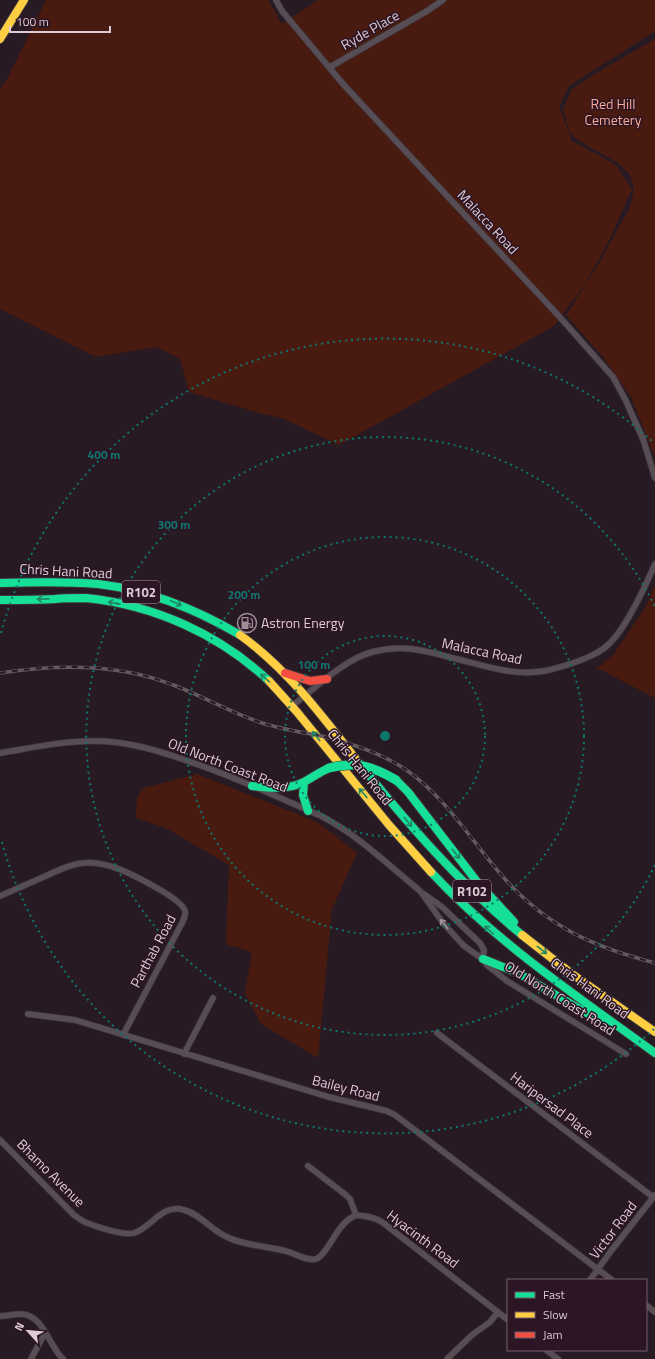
<svg xmlns="http://www.w3.org/2000/svg" width="655" height="1359" font-family="'Titillium Web',sans-serif">
	<rect width="100%" height="100%" fill="#271a23"/>
	<!-- green -->
	<path fill="#491b10" d="M 46,0 L 268,0 L 282,24 L 318,0 L 655,0 L 655,31 L 569,86 L 559,107 L 572,141 L 615,164 L 632,189 L 608,243 L 585,284 L 554,326 L 339,445 L 282,418 L 263,414 L 189,392 L 180,359 L 157,347 L 96,357 L 0,309 L 0,89 L 7,79 Z
		M 655,39 L 655,457 L 631,397 L 603,357 L 566,315 L 599,263 L 630,207 L 634,189 L 630,175 L 618,163 L 576,139 L 569,131 L 563,109 L 572,89 L 603,69 Z
		M 655,585 L 655,698 L 597,668 L 613,655 L 645,608 Z
		M 197,774 L 302,816 L 320,824 L 357,853 L 332,909 L 318,1058 L 261,1024 L 245,993 L 252,952 L 226,944 L 229,865 L 166,828 L 136,818 L 137,798 L 144,788 Z"/>
	<g fill="none" stroke-linecap="round" stroke-linejoin="round">
		<defs>
			<path id="street" d="M 276,0 L 282,11 L 343,84 L 557,314 L 613,377 L 625,399 L 643,439 L 655,478
				M 330,67 L 427,11 L 443,0
				M 292,706 C 314,689 345,659 372,652 C 406,643 428,652 461,660 C 488,667 516,676 544,671 C 554,669 564,666 573,663 C 587,658 600,653 610,643 C 628,625 645,587 655,564
				M 0,753 C 31,748 62,741 93,741 C 125,741 153,749 182,759 C 230,775 276,796 323,817 C 357,835 384,861 413,885 L 421,892 L 443,923 L 463,945 L 471,951 L 483,959 L 487,965 L 507,981 L 626,1054
				M 424,894 L 442,907 L 480,943 L 484,950 L 483,959
				M 0,896 C 16,889 32,882 48,875 C 59,870 70,864 83,863 C 92,862 104,864 113,867 C 126,871 182,898 185,911 C 186,915 184,919 182,923 L 123,1035
				M 28,1014 L 75,1020 L 329,1097 L 387,1111 L 395,1115 L 612,1280
				M 437,1033 L 653,1197
				M 184,1054 L 213,998
				M 0,1140 L 74,1215 C 78,1218 82,1221 87,1223 C 97,1227 125,1236 134,1233 C 151,1228 162,1203 184,1210 C 200,1214 210,1229 225,1236 C 243,1246 270,1246 289,1252 C 297,1255 307,1261 316,1259 C 325,1256 335,1233 342,1226 C 346,1221 350,1218 356,1215
				M 308,1166 L 346,1195 L 350,1199 L 356,1215
				M 356,1215 C 366,1216 374,1217 382,1222 L 508,1320
				M 590,1280 L 611,1251 L 655,1195
				M 646,1305 L 655,1312
				M 0,1316 C 7,1316 15,1314 22,1314 C 44,1316 49,1346 63,1359
				M 546,1350 L 558,1359
				M 31,1359 L 45,1333
				M 447,1359 L 472,1335 L 490,1322 L 498,1312"/>
			<path id="fast" d="M 0,583 C 32,582 65,581 98,584 C 148,590 196,609 240,635
				M 0,600 C 18,600 37,600 55,599 C 65,598 75,598 86,598 C 154,605 219,634 269,681
				M 355,758 C 406,822 459,883 522,935
				M 396,780 L 408,792 L 478,883 L 514,922
				M 304,782 L 303,795 L 308,811
				M 252,786 C 269,788 288,790 304,782 C 313,777 320,772 329,768
				M 431,872 C 497,943 577,996 655,1053
				M 483,959 L 518,973 L 590,1015 L 606,1021"/>
			<path id="slow" d="M 0,39 L 24,0
				M 240,635 C 286,668 320,713 355,758
				M 269,681 L 297,712 L 389,825 L 431,872
				M 522,935 L 572,974 L 655,1032"/>
			<path id="jam" d="M 285,673 L 310,681 L 327,679"/>
		</defs>
		<!-- street casing -->
		<use href="#street" stroke="#40363c" stroke-width="7"/>
		<!-- fast casing -->
		<use href="#fast" stroke="#40363c" stroke-width="10"/>
		<!-- slow casing -->
		<use href="#slow" stroke="#40363c" stroke-width="10"/>
		<!-- jam casing -->
		<use href="#jam" stroke="#40363c" stroke-width="10"/>
		<!-- street -->
		<use href="#street" stroke="#574d54" stroke-width="5.5"/>
		<!-- fast -->
		<use href="#fast" stroke="#16e098" stroke-width="8"/>
		<!-- slow -->
		<use href="#slow" stroke="#ffcf43" stroke-width="8"/>
		<!-- jam -->
		<use href="#jam" stroke="#f24e42" stroke-width="8"/>
		<defs>
			<path id="rail" d="M 0,673 C 58,664 118,663 173,685 C 203,696 231,713 262,723 C 281,729 301,732 321,736 C 351,743 379,752 405,769 C 447,798 471,841 504,878 C 547,927 594,947 655,963"/>
		</defs>
		<!-- rail casing -->
		<use href="#rail" stroke="#625a5f" stroke-width="3.5"/>
		<!-- rail -->
		<use href="#rail" stroke="#2c1524" stroke-width="2" stroke-dasharray="6" stroke-linecap="butt"/>
		<defs>
			<path id="fast-bridge" d="M 329,768 C 356,761 372,766 396,780"/>
		</defs>
		<!-- fast-bridge casing -->
		<use href="#fast-bridge" stroke="#40363c" stroke-width="10" stroke-linecap="butt"/>
		<!-- fast-bridge -->
		<use href="#fast-bridge" stroke="#16e098" stroke-width="9"/>
	</g>
	<!-- one-way arrows -->
	<defs><path id="oneway-shaft" d="M-6 0H5M1.5-3L5.5 0L1.5 3" fill="none" stroke-width="1.6" stroke-linecap="round" stroke-linejoin="round"/></defs>
	<g stroke="#208564">
		<use href="#oneway-shaft" transform="translate(43 599) rotate(179)"/>
		<use href="#oneway-shaft" transform="translate(114 603) rotate(-169)"/>
		<use href="#oneway-shaft" transform="translate(176 603) rotate(23)"/>
		<use href="#oneway-shaft" transform="translate(265 678) rotate(-138)"/>
		<use href="#oneway-shaft" transform="translate(316 736) rotate(-129)"/>
		<use href="#oneway-shaft" transform="translate(363 793) rotate(-130)"/>
		<use href="#oneway-shaft" transform="translate(408 822) rotate(51)"/>
		<use href="#oneway-shaft" transform="translate(456 854) rotate(52)"/>
		<use href="#oneway-shaft" transform="translate(489 930) rotate(-138)"/>
		<use href="#oneway-shaft" transform="translate(542 950) rotate(38)"/>
	</g>
	<use stroke="#a0939c" href="#oneway-shaft" transform="translate(444 924) rotate(-129)"/>
	<!-- distance rings -->
	<g fill="none" stroke="#0f766e" stroke-width="2" stroke-dasharray="2 4">
		<circle cx="385" cy="736" r="100"/>
		<circle cx="385" cy="736" r="199"/>
		<path d="M655 865A299 299 0 1 1 655 607"/>
		<path d="M654 1029A398 398 0 0 1 1 839M1 633A398 398 0 0 1 654 443"/>
	</g>
	<!-- icons -->
	<defs>
		<symbol id="fuel-ring" viewBox="-11 -11 22 22"><circle r="9.5" fill="#2c1524" stroke="#9d8e97" stroke-width="1.5"/><path d="M-5.5-6h7V0h2V4h1.3V-2.5L3-4.5l.8-.8L6-3V5H2.5V1h-1V6h-7ZM-4.2-4.7v3.2H.2V-4.7Z" fill="#9d8e97"/></symbol>
	</defs>
	<g fill-rule="evenodd">
		<use href="#fuel-ring" x="236" y="612" width="22" height="22"/>
	</g>
	<g text-anchor="middle" stroke-width="3" stroke-linejoin="round" paint-order="stroke">
		<!-- shield labels -->
		<g fill="#2c1524" stroke="#a795a1" stroke-width="1">
			<rect x="122" y="581" width="38" height="22" rx="3"/>
			<rect x="453" y="880" width="38" height="22" rx="3"/>
		</g>
		<g font-size="13" font-weight="bold" fill="#dcccd6">
			<text x="141" y="597">R102</text>
			<text x="472" y="896">R102</text>
		</g>
		<!-- street labels -->
		<g font-size="14" fill="#dcccd6" stroke="#2c1524">
			<text transform="translate(370 30) rotate(-30)" y="5">Ryde Place</text>
			<text transform="translate(488 222) rotate(47)" y="5">Malacca Road</text>
			<text transform="translate(66 571) rotate(3)" y="5">Chris Hani Road</text>
			<text transform="translate(482 651) rotate(12)" y="5">Malacca Road</text>
			<text transform="translate(228 765) rotate(21)" y="5">Old North Coast Road</text>
			<text transform="translate(360 767) rotate(51)" y="5">Chris Hani Road</text>
			<text transform="translate(153 951) rotate(-62)" y="5">Parthab Road</text>
			<text transform="translate(590 988) rotate(36)" y="5">Chris Hani Road</text>
			<text transform="translate(560 998) rotate(32)" y="5">Old North Coast Road</text>
			<text transform="translate(346 1088) rotate(14)" y="5">Bailey Road</text>
			<text transform="translate(552 1105) rotate(37)" y="5">Haripersad Place</text>
			<text transform="translate(51 1173) rotate(45)" y="5">Bhamo Avenue</text>
			<text transform="translate(613 1230) rotate(-53)" y="5">Victor Road</text>
			<text transform="translate(423 1239) rotate(37)" y="5">Hyacinth Road</text>
		</g>
		<!-- park labels -->
		<g font-size="14" fill="#faa993" stroke="#2c1524">
			<text x="613" y="109">Red Hill<tspan x="613" dy="16">Cemetery</tspan></text>
		</g>
		<!-- poi labels -->
		<g font-size="14" fill="#dcccd6" stroke="#2c1524" text-anchor="start">
			<text x="261" y="628">Astron Energy</text>
		</g>
	</g>
	<circle cx="385" cy="736" r="6" fill="#0f766e" stroke="#2c1524" stroke-width="2"/>
	<g font-size="12" text-anchor="middle" font-weight="bold" fill="#0f766e" stroke="#2c1524" stroke-width="3" stroke-linejoin="round" paint-order="stroke">
		<text x="104" y="459">400 m</text>
		<text x="174" y="529">300 m</text>
		<text x="244" y="599">200 m</text>
		<text x="314" y="669">100 m</text>
	</g>
	<!-- legend -->
	<rect x="507" y="1279" width="140" height="72" fill="#2c1524" stroke="#725e6b"/>
	<rect x="515" y="1292" width="20" height="6" fill="#16e098" stroke="#725e6b"/>
	<text x="543" y="1299" font-size="12" fill="#dcccd6">Fast</text>
	<rect x="515" y="1312" width="20" height="6" fill="#ffcf43" stroke="#725e6b"/>
	<text x="543" y="1319" font-size="12" fill="#dcccd6">Slow</text>
	<rect x="515" y="1332" width="20" height="6" fill="#f24e42" stroke="#725e6b"/>
	<text x="543" y="1339" font-size="12" fill="#dcccd6">Jam</text>
	<!-- north arrow -->
	<g transform="translate(28 1331) rotate(297)" stroke="#2c1524" stroke-width="3" paint-order="stroke">
	<path d="M0-3L7 15L0 10L-7 15Z" fill="#dcccd6"/>
	<text y="-6" font-size="11" font-weight="bold" text-anchor="middle" fill="#dcccd6">N</text>
	</g>
	<!-- scale -->
	<path d="M10 26v6h100v-6" fill="none" stroke="#dcccd6" stroke-width="2"/>
	<text x="16" y="26" font-size="12" fill="#dcccd6" stroke="#2c1524" stroke-width="3" paint-order="stroke">100 m</text>
</svg>
